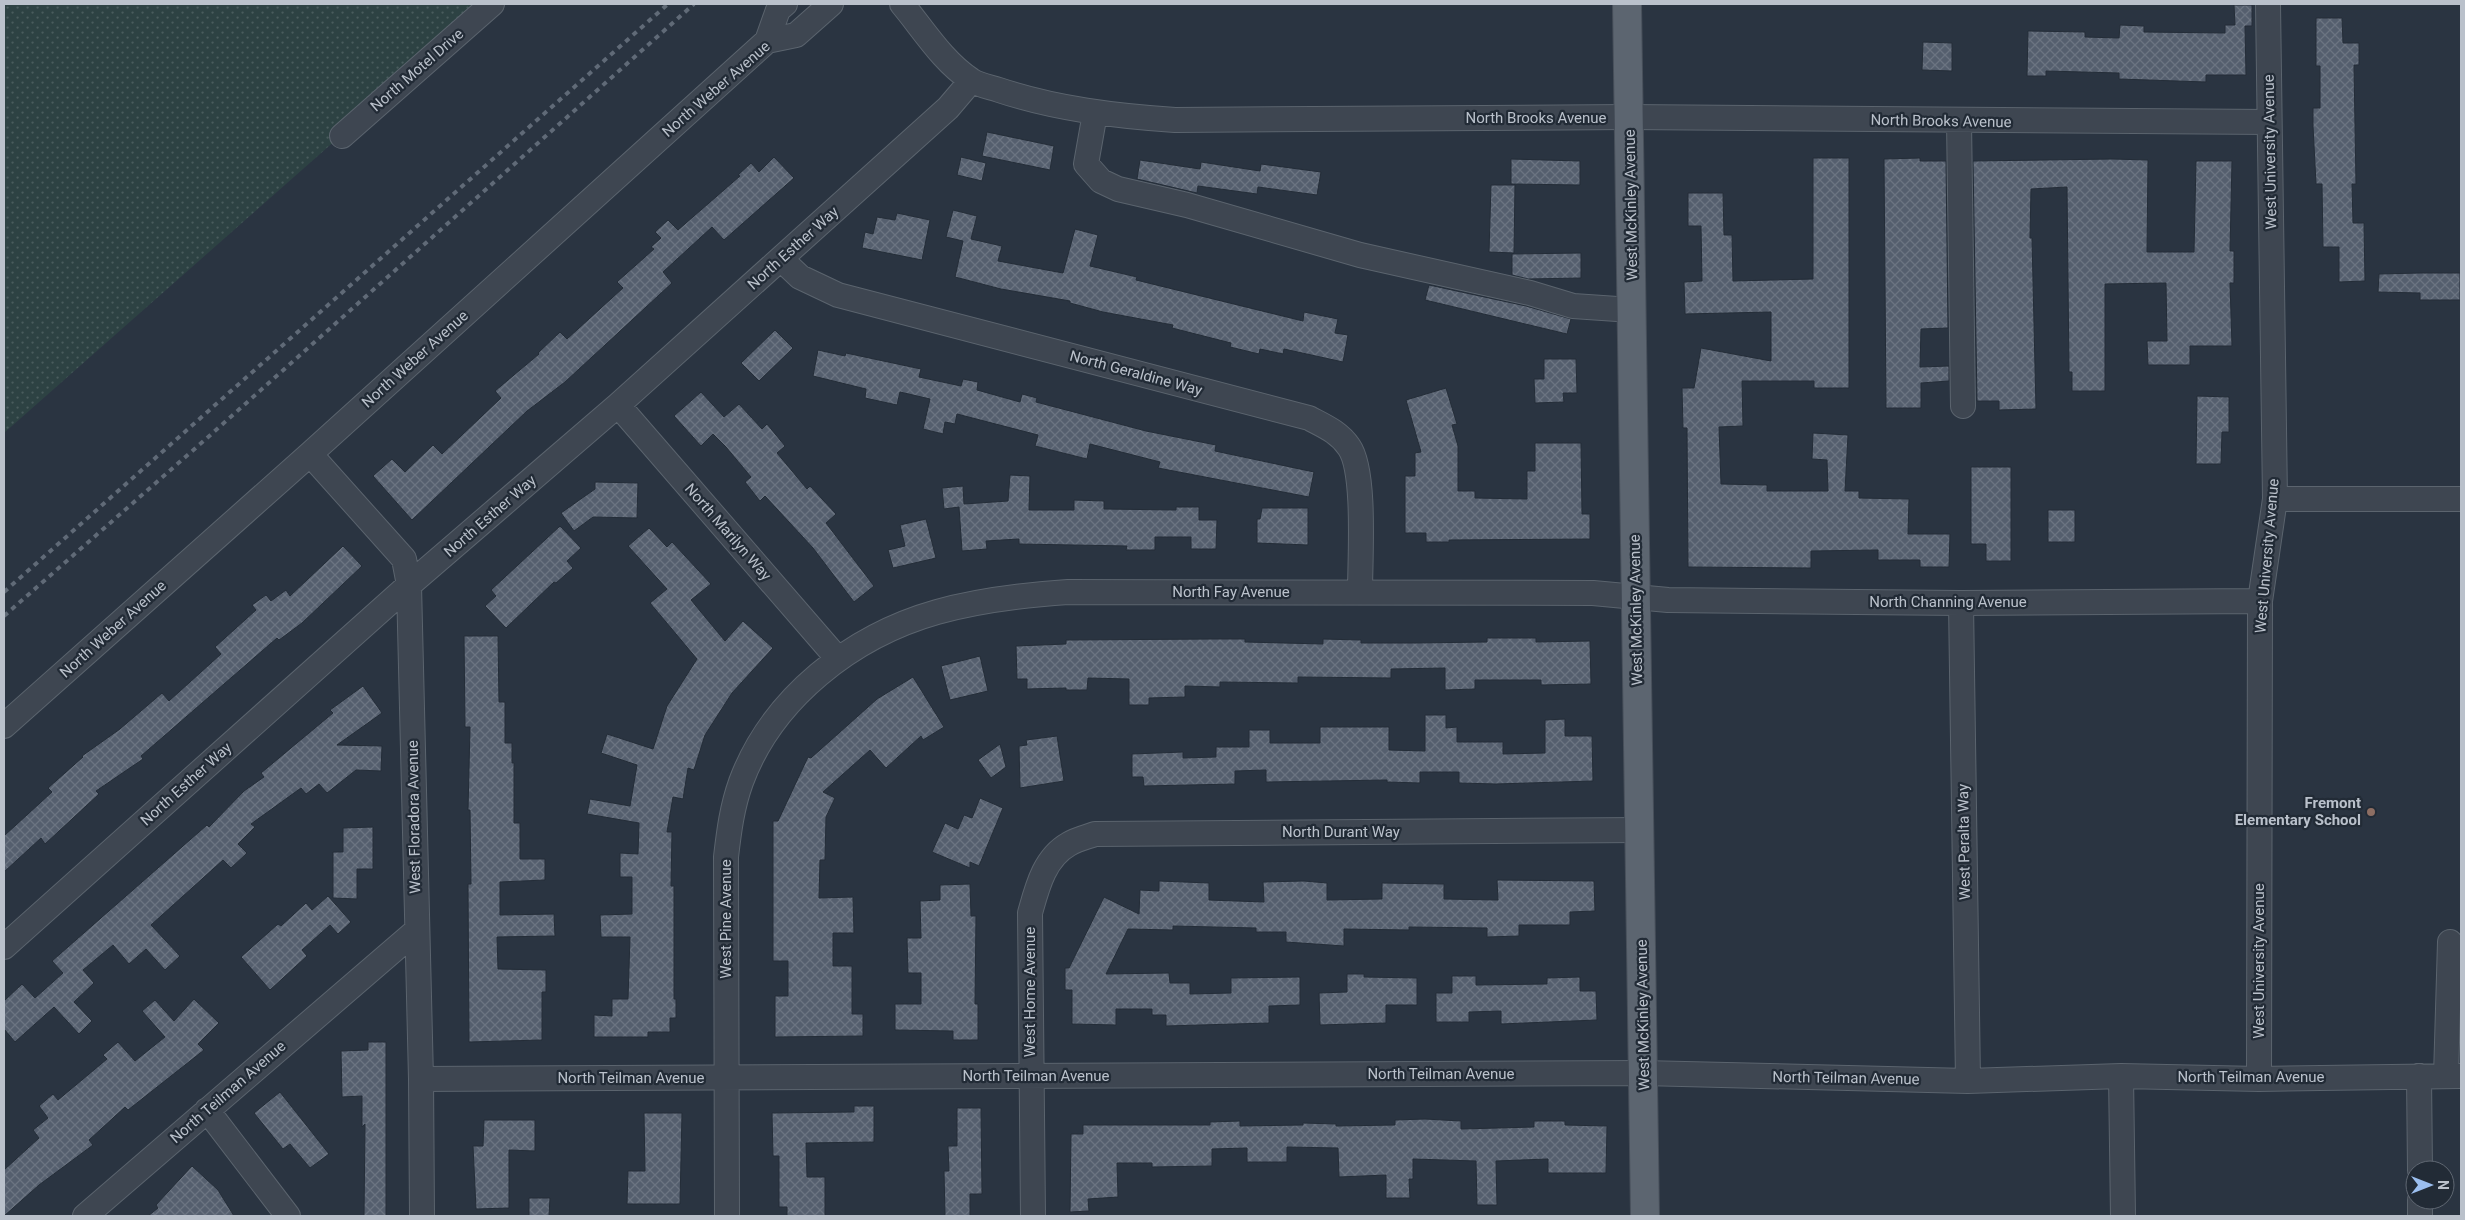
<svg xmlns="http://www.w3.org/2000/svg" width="2465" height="1220" font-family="Roboto,sans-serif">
	<defs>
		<pattern id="grass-dots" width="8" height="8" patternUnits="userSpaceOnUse" patternTransform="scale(1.25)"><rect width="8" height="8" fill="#2d4243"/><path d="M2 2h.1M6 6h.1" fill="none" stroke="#495c5d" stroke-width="1.8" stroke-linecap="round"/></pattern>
		<pattern id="building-cross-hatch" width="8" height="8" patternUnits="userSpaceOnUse" patternTransform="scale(1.25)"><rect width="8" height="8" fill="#555f6e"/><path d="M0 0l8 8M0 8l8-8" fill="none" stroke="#6b7481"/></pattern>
	</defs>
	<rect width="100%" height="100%" fill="#2a3441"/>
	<!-- grass -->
	<path fill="url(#grass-dots)" d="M 4,4 L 490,4 L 4,433 Z"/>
	<!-- building -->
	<path fill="url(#building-cross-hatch)" stroke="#242d38" d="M 2234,5 L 2252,5 L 2252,26 L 2245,26 L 2246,75 L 2206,75 L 2206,82 L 2119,79 L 2119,73 L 2046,71 L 2046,76 L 2027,76 L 2028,31 L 2085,32 L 2085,37 L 2119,38 L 2120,25 L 2144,26 L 2144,32 L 2225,33 L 2225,25 L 2235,25 Z
		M 2316,18 L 2342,18 L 2343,43 L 2359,43 L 2359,65 L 2354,65 L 2356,184 L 2352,184 L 2353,223 L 2364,223 L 2365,281 L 2339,282 L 2339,247 L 2323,247 L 2322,184 L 2316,184 L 2313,126 L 2313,108 L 2320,108 L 2320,66 L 2316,66 Z
		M 1923,42 L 1952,43 L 1952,71 L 1922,70 Z
		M 987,132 L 1054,146 L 1050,170 L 982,156 Z
		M 774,157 L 794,178 L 724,240 L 712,227 L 663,272 L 672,283 L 565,382 L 527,411 L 412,520 L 373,476 L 392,459 L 405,472 L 433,445 L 442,454 L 501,398 L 495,391 L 539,354 L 538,353 L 560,332 L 567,339 L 623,288 L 617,282 L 654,249 L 651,247 L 661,238 L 655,232 L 668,220 L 678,230 L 740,176 L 738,175 L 751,163 L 759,172 Z
		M 961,157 L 986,163 L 982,181 L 957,175 Z
		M 1813,158 L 1849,158 L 1849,388 L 1814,388 L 1814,381 L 1742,381 L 1743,426 L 1719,427 L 1721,484 L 1767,485 L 1767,491 L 1828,491 L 1827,460 L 1812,459 L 1813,433 L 1848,435 L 1845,491 L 1859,491 L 1859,498 L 1909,499 L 1908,534 L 1950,534 L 1949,567 L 1920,567 L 1920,560 L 1878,560 L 1878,550 L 1811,551 L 1811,568 L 1688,567 L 1687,428 L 1683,428 L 1682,388 L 1694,388 L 1701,348 L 1771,361 L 1771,312 L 1685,314 L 1684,282 L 1702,281 L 1701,226 L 1688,226 L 1688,193 L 1723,193 L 1724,235 L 1732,235 L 1733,281 L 1813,279 Z
		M 1920,158 L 1920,161 L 1946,161 L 1948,328 L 1921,329 L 1920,367 L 1949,366 L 1949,381 L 1921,383 L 1921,408 L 1886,408 L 1884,159 Z
		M 1511,159 L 1580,161 L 1580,185 L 1511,184 Z
		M 2113,159 L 2148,160 L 2147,252 L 2194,252 L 2196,161 L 2232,161 L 2230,251 L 2234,251 L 2234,283 L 2230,283 L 2232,346 L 2190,346 L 2190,365 L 2148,365 L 2147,341 L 2167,341 L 2166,283 L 2105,284 L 2105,391 L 2072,391 L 2072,372 L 2069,372 L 2067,187 L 2031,189 L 2030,238 L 2032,238 L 2036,409 L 1999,410 L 1999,401 L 1977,401 L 1973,161 Z
		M 1140,160 L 1200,169 L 1201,162 L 1260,171 L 1261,164 L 1321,172 L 1317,195 L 1258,187 L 1257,194 L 1198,186 L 1197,193 L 1137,179 Z
		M 1491,185 L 1515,185 L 1514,253 L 1489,252 Z
		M 953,210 L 977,216 L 971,239 L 1002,246 L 998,261 L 1063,273 L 1075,229 L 1098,235 L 1090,266 L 1137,277 L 1136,280 L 1303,321 L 1304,312 L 1338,319 L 1335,333 L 1348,335 L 1343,362 L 1284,349 L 1283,354 L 1260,349 L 1259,354 L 1230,347 L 1231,343 L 1172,328 L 1173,325 L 1103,312 L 1070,303 L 1070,301 L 1001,289 L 955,277 L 963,241 L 946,237 Z
		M 897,213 L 930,220 L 922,260 L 862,248 L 865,232 L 873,234 L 877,217 L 895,220 Z
		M 1581,253 L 1581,278 L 1528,279 L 1512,275 L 1512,254 Z
		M 2420,273 L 2460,273 L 2460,300 L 2420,300 L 2420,293 L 2378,292 L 2379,274 Z
		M 1429,285 L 1526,306 L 1571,319 L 1567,334 L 1425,300 Z
		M 775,330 L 793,348 L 759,381 L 741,363 Z
		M 818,350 L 845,356 L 846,353 L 921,369 L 919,377 L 961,386 L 963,379 L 978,382 L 977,390 L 1020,402 L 1022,394 L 1037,398 L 1036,402 L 1146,431 L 1216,445 L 1215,451 L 1314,472 L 1309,497 L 1158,468 L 1160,462 L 1090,444 L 1087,459 L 1035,446 L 1038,435 L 957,414 L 955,424 L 945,422 L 943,434 L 923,429 L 930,399 L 900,392 L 897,405 L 865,398 L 866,389 L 813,376 Z
		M 1544,359 L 1576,359 L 1577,393 L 1563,393 L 1564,402 L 1535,403 L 1534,379 L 1544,379 Z
		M 1446,388 L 1457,424 L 1452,425 L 1458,446 L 1458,491 L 1475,491 L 1475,498 L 1527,499 L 1527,471 L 1535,471 L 1535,443 L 1581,443 L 1582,514 L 1590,514 L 1590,539 L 1449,540 L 1449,542 L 1426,542 L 1426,533 L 1405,533 L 1405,476 L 1415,476 L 1415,453 L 1421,452 L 1406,400 Z
		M 701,392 L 724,417 L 739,404 L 762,429 L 767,424 L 785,446 L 777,453 L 807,489 L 810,486 L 836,514 L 826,523 L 874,586 L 854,602 L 813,548 L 765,496 L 760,501 L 745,482 L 751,477 L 726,447 L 713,434 L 701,446 L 674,416 Z
		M 2197,396 L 2229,397 L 2229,432 L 2222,432 L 2221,464 L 2196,464 Z
		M 1971,467 L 2011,467 L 2011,561 L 1986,561 L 1986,544 L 1971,544 Z
		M 1010,475 L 1030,476 L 1029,510 L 1074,510 L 1074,500 L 1104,501 L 1104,509 L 1176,510 L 1176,507 L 1199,507 L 1199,520 L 1217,520 L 1216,549 L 1191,549 L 1191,537 L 1155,537 L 1155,550 L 1126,550 L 1127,546 L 1019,544 L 1019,539 L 986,541 L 987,549 L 962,551 L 959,507 L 944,509 L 942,488 L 963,486 L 964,504 L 1008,501 Z
		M 595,482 L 638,483 L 637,518 L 593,517 L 574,531 L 561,513 L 595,489 Z
		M 1262,508 L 1308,508 L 1308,545 L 1257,543 L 1257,519 L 1260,519 Z
		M 2048,510 L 2075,510 L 2075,542 L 2048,542 Z
		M 926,519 L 936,558 L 893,568 L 888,550 L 905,546 L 900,525 Z
		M 560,526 L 581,548 L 567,561 L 573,568 L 556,583 L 554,582 L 506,628 L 485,606 L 496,596 L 491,590 Z
		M 649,528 L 667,547 L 672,542 L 711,584 L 691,600 L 725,641 L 743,621 L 773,648 L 732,693 L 705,735 L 694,770 L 688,768 L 683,799 L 673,797 L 667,832 L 672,832 L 671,886 L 674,886 L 674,999 L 676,999 L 676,1018 L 670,1018 L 670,1032 L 648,1032 L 648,1037 L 594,1037 L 594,1015 L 612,1016 L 612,999 L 628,999 L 630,937 L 601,937 L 600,915 L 632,914 L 632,877 L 620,877 L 620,853 L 638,854 L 639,823 L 587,814 L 590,799 L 630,806 L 637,765 L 601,753 L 607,734 L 653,749 L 667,706 L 697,659 L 650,603 L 667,589 L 628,546 Z
		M 343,546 L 362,566 L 302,623 L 279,640 L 277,638 L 141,756 L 143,759 L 96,791 L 99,794 L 45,844 L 41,838 L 4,872 L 4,836 L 52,792 L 48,788 L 83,757 L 82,756 L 120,729 L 162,693 L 169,701 L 221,654 L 215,647 L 256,610 L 252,605 L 266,595 L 271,601 L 286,590 L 290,596 Z
		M 464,636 L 498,636 L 499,702 L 505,702 L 505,743 L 512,743 L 512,763 L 514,763 L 514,823 L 520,823 L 520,859 L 545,859 L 545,880 L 500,882 L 500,915 L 554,914 L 555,936 L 497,937 L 498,969 L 546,970 L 546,992 L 542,992 L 542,1040 L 469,1042 L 468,884 L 471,884 L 470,810 L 468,810 L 470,727 L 465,727 Z
		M 1487,638 L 1536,638 L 1536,642 L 1590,641 L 1591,684 L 1541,685 L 1541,680 L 1475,680 L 1475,689 L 1445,690 L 1445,668 L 1391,669 L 1391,678 L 1298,677 L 1298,683 L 1220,682 L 1220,687 L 1185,686 L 1185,697 L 1149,698 L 1149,705 L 1129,705 L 1129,679 L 1088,678 L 1087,690 L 1066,690 L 1066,688 L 1027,689 L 1027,679 L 1017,679 L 1016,646 L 1066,644 L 1066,640 L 1213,639 L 1245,639 L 1245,642 L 1323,644 L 1323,639 L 1361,640 L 1361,643 L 1415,643 L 1487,642 Z
		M 980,656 L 988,691 L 950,700 L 941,666 Z
		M 913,677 L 944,727 L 923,740 L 921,736 L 886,768 L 870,750 L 823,792 L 835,798 L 826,817 L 825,860 L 820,860 L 819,898 L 853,897 L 854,933 L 833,933 L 833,966 L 852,966 L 852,1014 L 863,1014 L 863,1036 L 775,1037 L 775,996 L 788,996 L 788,961 L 773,961 L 773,821 L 778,821 L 808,757 L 811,758 L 877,699 Z
		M 363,686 L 382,713 L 337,745 L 382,746 L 381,771 L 356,770 L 327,793 L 319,784 L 306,794 L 301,788 L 251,824 L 255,827 L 238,844 L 247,853 L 231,868 L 223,860 L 151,925 L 180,956 L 165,970 L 146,949 L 129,964 L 113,945 L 83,970 L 94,983 L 74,1002 L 92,1021 L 79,1034 L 54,1007 L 15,1042 L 4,1029 L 4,1001 L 22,984 L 35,998 L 63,973 L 52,961 L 207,825 L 209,827 L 244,791 L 264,777 L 261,773 L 333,713 L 330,710 Z
		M 1425,715 L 1446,715 L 1446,728 L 1457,727 L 1457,742 L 1503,742 L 1503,754 L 1545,753 L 1545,720 L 1565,719 L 1565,736 L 1592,736 L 1593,781 L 1496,784 L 1459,783 L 1459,772 L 1420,772 L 1420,783 L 1387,782 L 1387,780 L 1266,782 L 1266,770 L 1235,771 L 1235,784 L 1144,786 L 1143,777 L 1132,777 L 1132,754 L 1183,752 L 1183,758 L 1216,757 L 1216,747 L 1249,747 L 1249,730 L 1270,730 L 1270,743 L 1320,743 L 1320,727 L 1389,727 L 1389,750 L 1425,751 Z
		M 1057,736 L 1064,781 L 1020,788 L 1019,746 L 1027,745 L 1026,740 Z
		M 1000,744 L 1006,767 L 991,778 L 978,760 Z
		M 980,798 L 1003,808 L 979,866 L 970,862 L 970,868 L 932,852 L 945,823 L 958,829 L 964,815 L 972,818 Z
		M 373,827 L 373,869 L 357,869 L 357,899 L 333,898 L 333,852 L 343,852 L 343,828 Z
		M 1497,880 L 1594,881 L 1595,911 L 1570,912 L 1570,925 L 1519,925 L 1519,936 L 1487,937 L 1487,928 L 1409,927 L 1409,930 L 1344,929 L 1344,946 L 1286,942 L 1286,932 L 1256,932 L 1256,928 L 1173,926 L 1173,930 L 1128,929 L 1106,974 L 1169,973 L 1170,983 L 1190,983 L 1190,994 L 1231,993 L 1231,978 L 1300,977 L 1300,1005 L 1269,1006 L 1269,1023 L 1166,1026 L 1166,1015 L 1152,1015 L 1152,1009 L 1116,1009 L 1116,1025 L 1072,1024 L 1072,990 L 1065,990 L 1065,968 L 1069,968 L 1104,897 L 1139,914 L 1140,890 L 1159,891 L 1159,881 L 1209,883 L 1209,900 L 1264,902 L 1263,882 L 1304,881 L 1327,883 L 1327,900 L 1382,899 L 1382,883 L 1444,884 L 1444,899 L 1498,900 Z
		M 970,884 L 971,916 L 976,916 L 975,1004 L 978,1004 L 978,1040 L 953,1040 L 953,1031 L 895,1030 L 895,1004 L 921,1004 L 921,973 L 908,973 L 907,938 L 921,938 L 920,901 L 940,900 L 940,885 Z
		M 328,896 L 351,922 L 338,934 L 330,925 L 302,950 L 307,956 L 270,990 L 241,957 L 278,924 L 281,926 L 306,903 L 312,910 Z
		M 1347,974 L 1364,974 L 1364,977 L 1417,978 L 1417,1005 L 1386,1005 L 1386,1023 L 1320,1025 L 1319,993 L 1347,992 Z
		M 1452,976 L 1476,976 L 1476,985 L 1547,984 L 1547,978 L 1580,977 L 1580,991 L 1596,991 L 1597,1020 L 1501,1024 L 1501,1011 L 1469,1012 L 1469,1022 L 1436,1022 L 1436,993 L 1452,993 Z
		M 194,999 L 219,1023 L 198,1044 L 204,1050 L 128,1110 L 125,1107 L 89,1140 L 93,1145 L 39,1185 L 4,1216 L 4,1170 L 39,1138 L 33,1130 L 48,1118 L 39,1106 L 53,1094 L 58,1100 L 107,1059 L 103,1055 L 118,1042 L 135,1061 L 165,1037 L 142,1011 L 155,1000 L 174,1021 Z
		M 368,1042 L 386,1042 L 386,1216 L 364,1216 L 365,1124 L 362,1127 L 362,1096 L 342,1097 L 341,1051 L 368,1050 Z
		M 280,1092 L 329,1154 L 310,1168 L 290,1144 L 283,1149 L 254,1113 Z
		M 854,1106 L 874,1106 L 874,1142 L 806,1143 L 807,1177 L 825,1177 L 825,1216 L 787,1216 L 787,1207 L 779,1207 L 779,1156 L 773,1156 L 772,1113 L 854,1112 Z
		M 957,1108 L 981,1108 L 982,1194 L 970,1194 L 970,1216 L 945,1216 L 944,1171 L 949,1171 L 948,1146 L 957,1146 Z
		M 644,1113 L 682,1113 L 680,1204 L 627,1204 L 628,1171 L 645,1171 Z
		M 1425,1119 L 1461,1121 L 1461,1129 L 1534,1127 L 1534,1121 L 1565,1121 L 1565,1125 L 1607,1126 L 1606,1173 L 1548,1173 L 1548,1159 L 1496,1161 L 1497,1205 L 1477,1205 L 1476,1161 L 1413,1159 L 1413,1179 L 1409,1179 L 1410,1198 L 1386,1198 L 1386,1175 L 1339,1177 L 1338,1148 L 1287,1147 L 1287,1162 L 1247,1162 L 1247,1148 L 1212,1149 L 1212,1166 L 1152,1167 L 1152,1163 L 1117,1163 L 1118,1197 L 1088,1199 L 1089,1211 L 1070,1212 L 1071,1134 L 1083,1134 L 1083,1125 L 1210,1125 L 1210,1122 L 1240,1121 L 1240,1126 L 1303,1125 L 1303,1123 L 1336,1124 L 1336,1126 L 1395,1125 L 1395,1120 Z
		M 484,1120 L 535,1120 L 535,1151 L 509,1150 L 509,1208 L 476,1209 L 473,1146 L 483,1146 Z
		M 192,1166 L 218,1190 L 234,1216 L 148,1216 L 158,1208 L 156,1205 Z
		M 529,1198 L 550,1198 L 549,1216 L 529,1216 Z"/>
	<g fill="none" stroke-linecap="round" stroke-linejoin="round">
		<defs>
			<path id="minor" d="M 902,4 C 923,29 943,62 971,80 C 978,85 990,87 999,90 C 1056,109 1116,116 1175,120 L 1629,117 L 2269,122
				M 767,41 L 778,10 L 785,4
				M 1095,113 L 1086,164 L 1101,181 L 1118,189 L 1187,205 L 1360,255 L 1530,293 L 1573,306 L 1632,310
				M 1959,121 L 1963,406
				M 342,136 L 492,4
				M 781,259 L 800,277 L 838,295 L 1309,418 C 1324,426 1339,432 1349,447 C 1366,471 1360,560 1360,592
				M 618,405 L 838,659
				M 310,454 L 404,559 L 409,585 L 421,1079 L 422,1216
				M 2275,499 L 2461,499
				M 1961,603 L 1968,1081
				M 4,726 L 310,454 L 767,41 L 796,35 L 831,4
				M 4,947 L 409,585 L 618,405 L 948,108 L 971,81
				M 2121,1076 L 2123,1216
				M 2419,1076 L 2420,1170
				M 2446,1076 L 2450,942
				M 421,1079 L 1643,1073 L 1968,1081 L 2121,1076 L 2259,1079 L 2461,1076
				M 2259,1079 L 2260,601 L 2275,499 L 2268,4
				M 207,1110 L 288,1216
				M 2420,1200 L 2420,1216
				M 85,1216 L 417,930
				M 727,1216 L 726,857 C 729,831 732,807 741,782 C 772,698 852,636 937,612 C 980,600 1024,595 1068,592 L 1593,593 L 1668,600 L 1961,603 L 2260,601
				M 1033,1216 L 1030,913 C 1037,888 1044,858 1069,844 C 1077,839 1087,837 1095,834 L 1641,830"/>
			<path id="major" d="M 1627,4 L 1645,1216"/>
		</defs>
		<!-- minor casing -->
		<use href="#minor" stroke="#5b646e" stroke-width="26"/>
		<!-- major casing -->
		<use href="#major" stroke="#474f5a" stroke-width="30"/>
		<!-- minor -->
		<use href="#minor" stroke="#3e4651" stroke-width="24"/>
		<!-- major -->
		<use href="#major" stroke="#5c6570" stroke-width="28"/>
		<!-- rail -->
		<path stroke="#606a77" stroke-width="4" stroke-dasharray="5 5" stroke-linecap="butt" d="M 4,592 L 668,4
			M 4,616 L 207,438 L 694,4"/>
	</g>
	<!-- markers -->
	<circle fill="#8d6e63" stroke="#222b36" stroke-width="2" cx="2371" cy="812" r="5"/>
	<g text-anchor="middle" stroke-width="4.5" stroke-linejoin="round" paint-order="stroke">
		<!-- street labels -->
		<g font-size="15" fill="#bac1cb" stroke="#222b36">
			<text transform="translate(417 70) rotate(-41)" y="5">North Motel Drive</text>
			<text transform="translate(716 89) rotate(-41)" y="5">North Weber Avenue</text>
			<text x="1536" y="123">North Brooks Avenue</text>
			<text transform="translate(1941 121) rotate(1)" y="5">North Brooks Avenue</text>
			<text transform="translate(2270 152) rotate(-91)" y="5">West University Avenue</text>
			<text transform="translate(1631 205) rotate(-91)" y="5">West McKinley Avenue</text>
			<text transform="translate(793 248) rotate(-42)" y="5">North Esther Way</text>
			<text transform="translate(415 359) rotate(-42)" y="5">North Weber Avenue</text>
			<text transform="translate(1136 373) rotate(15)" y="5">North Geraldine Way</text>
			<text transform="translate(490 516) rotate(-41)" y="5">North Esther Way</text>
			<text transform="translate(728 532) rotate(49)" y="5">North Marilyn Way</text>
			<text transform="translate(2267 556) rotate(-85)" y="5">West University Avenue</text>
			<text x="1231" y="597">North Fay Avenue</text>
			<text x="1948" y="607">North Channing Avenue</text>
			<text transform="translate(1636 610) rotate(-91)" y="5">West McKinley Avenue</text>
			<text transform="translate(113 629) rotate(-42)" y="5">North Weber Avenue</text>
			<text transform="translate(186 784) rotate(-42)" y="5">North Esther Way</text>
			<text transform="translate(414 817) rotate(-91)" y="5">West Floradora Avenue</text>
			<text x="1341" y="837">North Durant Way</text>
			<text transform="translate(1964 842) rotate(-91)" y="5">West Peralta Way</text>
			<text transform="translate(726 919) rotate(-90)" y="5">West Pine Avenue</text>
			<text transform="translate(2259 961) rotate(-90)" y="5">West University Avenue</text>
			<text transform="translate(1030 992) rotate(-90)" y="5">West Home Avenue</text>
			<text transform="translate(1643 1015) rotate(-91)" y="5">West McKinley Avenue</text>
			<text x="1441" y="1079">North Teilman Avenue</text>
			<text x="1036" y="1081">North Teilman Avenue</text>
			<text x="2251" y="1082">North Teilman Avenue</text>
			<text x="631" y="1083">North Teilman Avenue</text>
			<text transform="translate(1846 1078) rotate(1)" y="5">North Teilman Avenue</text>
			<text transform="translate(228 1092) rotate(-41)" y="5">North Teilman Avenue</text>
		</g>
		<!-- poi labels -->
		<g font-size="15" font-weight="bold" fill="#bac1cb" stroke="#222b36" text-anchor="end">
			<text x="2361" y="808">Fremont<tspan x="2361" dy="17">Elementary School</tspan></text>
		</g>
	</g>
	<!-- border -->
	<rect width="2465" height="1220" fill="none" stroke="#bac1cb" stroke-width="10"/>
	<!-- north arrow -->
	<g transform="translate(2430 1185) rotate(90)"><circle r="24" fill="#222b36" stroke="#5f6772"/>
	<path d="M0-4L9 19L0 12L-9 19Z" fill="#9bbeef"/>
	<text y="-8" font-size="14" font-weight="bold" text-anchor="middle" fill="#bac1cb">N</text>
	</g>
</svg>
